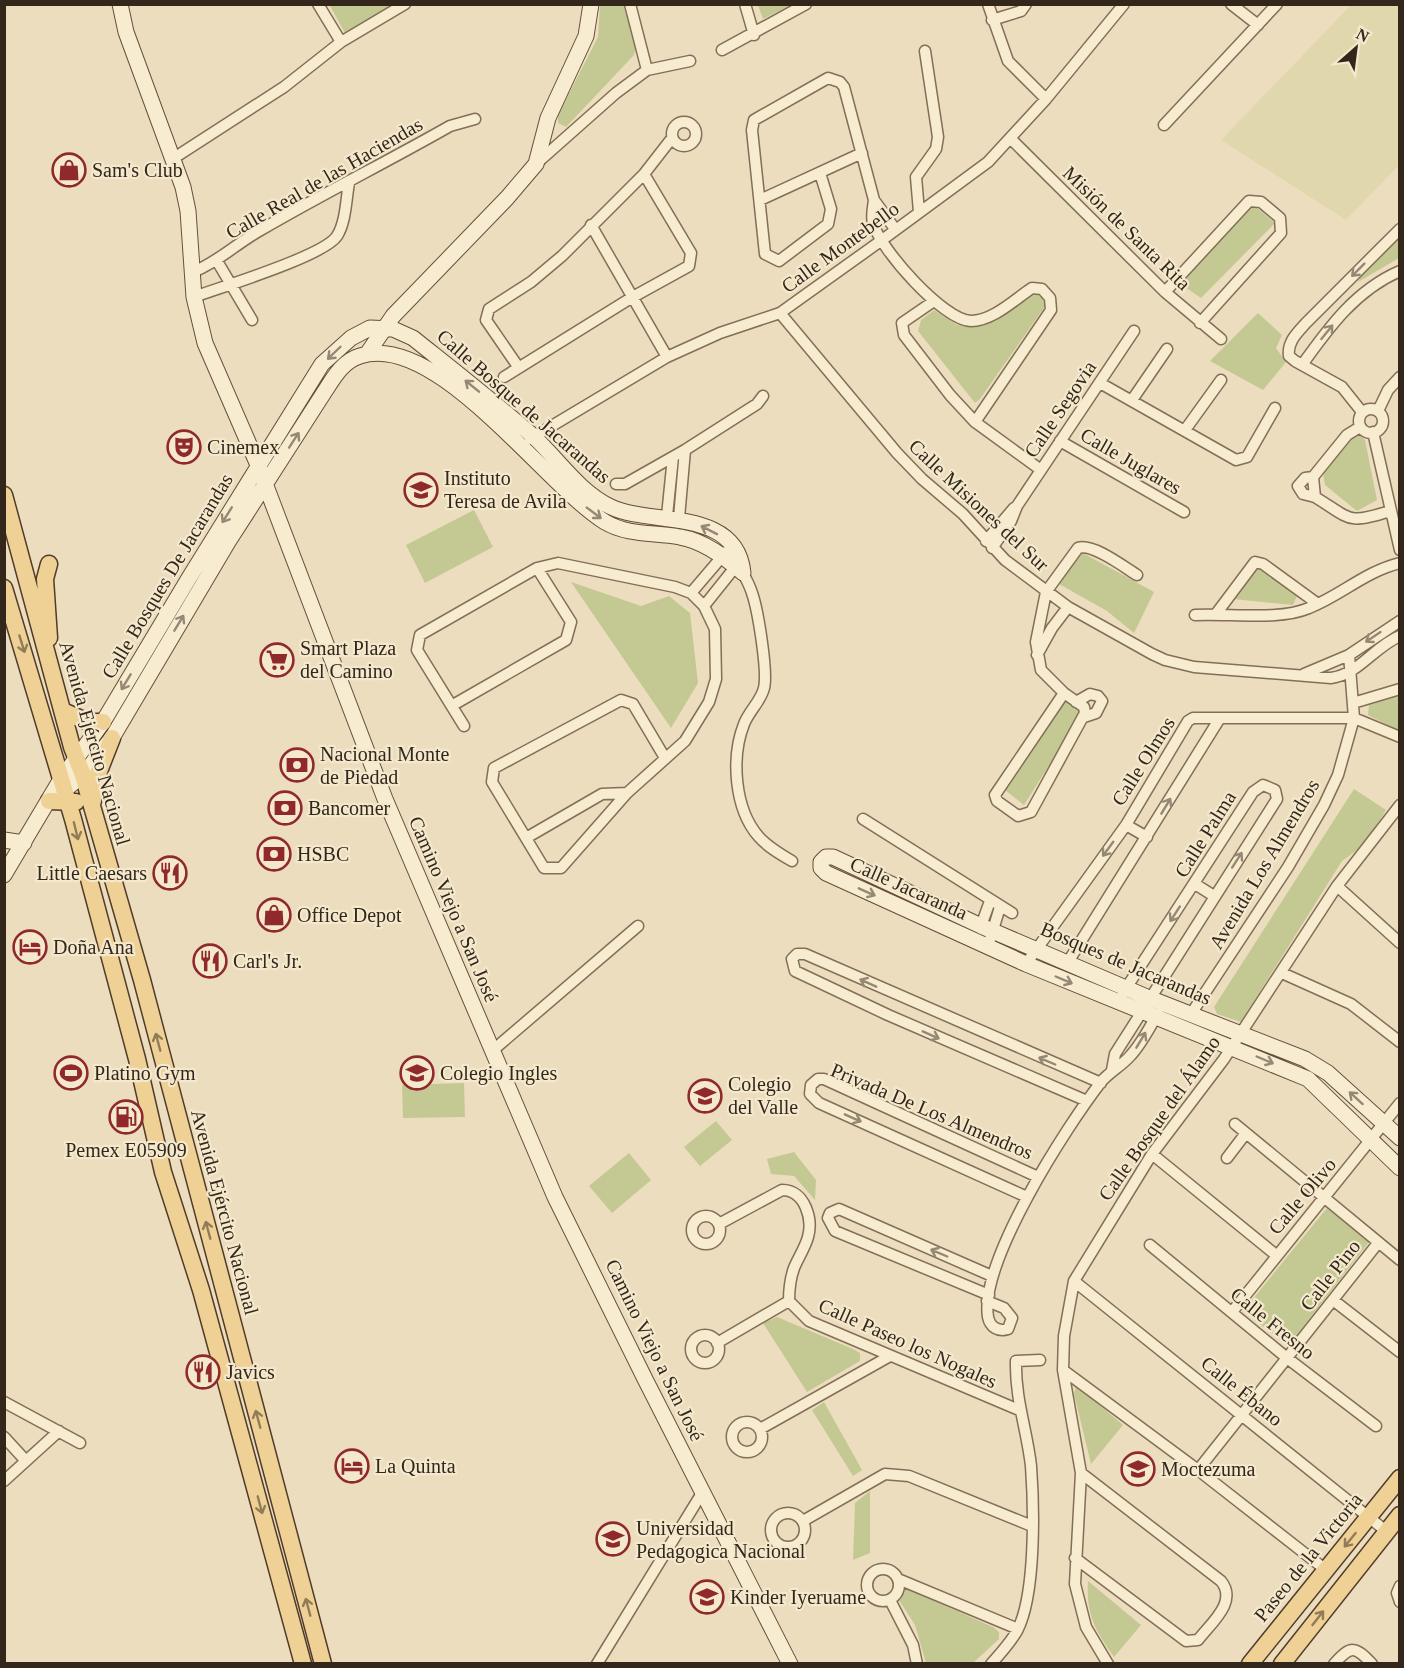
<svg xmlns="http://www.w3.org/2000/svg" width="1404" height="1668" font-family="'Times New Roman',serif">
	<rect width="100%" height="100%" fill="#ecddbe"/>
	<!-- farmland -->
	<path fill="#e1d7ac" d="M 1352,4 L 1399,5 L 1400,164 L 1346,220 L 1221,140 Z"/>
	<!-- green -->
	<path fill="#c4c993" d="M 329,4 L 397,5 L 346,35 Z
		M 600,5 L 623,5 L 637,44 L 634,55 L 566,127 L 558,123 L 558,115 L 598,37 Z
		M 758,5 L 791,5 L 763,19 Z
		M 1251,203 L 1275,223 L 1201,298 L 1179,283 Z
		M 1399,235 L 1399,258 L 1358,282 L 1364,269 Z
		M 1038,292 L 1046,305 L 980,399 L 975,403 L 918,331 L 921,320 L 934,310 L 957,325 L 979,326 Z
		M 1258,313 L 1282,335 L 1276,348 L 1286,362 L 1263,390 L 1210,361 Z
		M 1360,435 L 1365,440 L 1377,500 L 1357,511 L 1325,485 L 1323,473 L 1352,439 Z
		M 474,510 L 493,547 L 425,583 L 406,545 Z
		M 1081,552 L 1154,592 L 1134,633 L 1107,611 L 1059,584 Z
		M 1258,566 L 1297,596 L 1293,605 L 1233,599 Z
		M 571,582 L 641,606 L 669,596 L 690,613 L 698,683 L 671,728 Z
		M 1399,696 L 1399,731 L 1368,715 L 1369,705 Z
		M 1065,699 L 1084,710 L 1024,805 L 1005,790 Z
		M 1354,789 L 1386,810 L 1364,845 L 1342,861 L 1241,1022 L 1217,1014 L 1214,1007 Z
		M 464,1083 L 465,1117 L 403,1118 L 402,1085 Z
		M 716,1121 L 732,1140 L 700,1166 L 684,1147 Z
		M 794,1152 L 816,1180 L 815,1200 L 794,1176 L 771,1174 L 767,1159 Z
		M 629,1153 L 651,1180 L 612,1213 L 589,1186 Z
		M 1327,1208 L 1369,1242 L 1288,1346 L 1243,1311 Z
		M 777,1317 L 853,1349 L 860,1353 L 860,1361 L 807,1392 L 763,1323 Z
		M 1076,1385 L 1123,1425 L 1091,1464 L 1074,1394 Z
		M 824,1402 L 862,1470 L 853,1476 L 812,1410 Z
		M 870,1491 L 870,1553 L 853,1560 L 855,1503 Z
		M 1088,1581 L 1141,1625 L 1114,1657 C 1095,1630 1086,1615 1088,1581 Z
		M 907,1589 L 993,1627 L 999,1632 L 999,1639 L 973,1663 L 926,1663 L 915,1625 L 899,1600 L 901,1593 Z"/>
	<g fill="none" stroke-linecap="round" stroke-linejoin="round">
		<defs>
			<path id="street" d="M 318,4 L 341,42
				M 630,4 L 647,70
				M 745,4 L 754,35
				M 988,4 L 1008,61 L 1046,99
				M 1231,4 L 1258,25
				M 992,20 L 1021,11 L 1026,4
				M 722,50 L 806,4
				M672 134a12 12 0 1 1 24 0a12 12 0 1 1-24 0Z
				M 1164,125 L 1277,4
				M 1011,139 L 1165,292 L 1221,339
				M 174,158 L 284,87 L 341,42 L 405,4
				M 537,163 L 616,93 L 647,70 L 690,61
				M 820,173 L 831,209 L 828,224 L 779,261 L 765,254 L 752,130 L 754,120 L 828,78 L 840,82 L 844,87 L 874,200 C 873,208 871,216 873,223 C 880,249 944,321 971,321 C 993,321 1015,299 1032,288 L 1042,289 L 1050,298 L 1051,310 L 975,422
				M 760,200 L 862,153
				M 874,200 L 895,229
				M 919,212 L 916,177 L 936,149 L 938,137 L 925,51
				M 591,225 L 667,357
				M 217,261 L 252,320
				M 193,272 C 218,262 236,244 259,231 C 322,194 387,162 450,126 L 475,119
				M 1165,292 L 1249,201 L 1261,202 L 1280,218 L 1281,233 L 1200,323
				M 194,297 C 221,287 324,256 337,236 C 346,222 346,199 349,183
				M 934,301 L 902,323 L 904,335 L 950,395 L 975,422 L 1041,470
				M 780,313 L 897,453 L 922,479 L 963,514 L 1005,560 L 1068,607 L 1152,654 L 1165,660 L 1194,667 L 1331,678 C 1358,675 1375,646 1400,636
				M 1302,365 C 1329,327 1356,290 1400,271
				M 519,368 L 486,320 L 489,309 L 531,282 L 562,256 L 644,174 L 672,138
				M 504,377 L 631,298 L 689,266 L 691,253 L 644,174
				M 1100,383 L 1236,460 L 1247,457 L 1275,408
				M 1132,400 L 1167,349
				M1359 421a12 12 0 1 1 24 0a12 12 0 1 1-24 0Z
				M 1378,411 L 1388,390 L 1400,377
				M 1362,412 L 1342,387 L 1295,361 L 1289,356 C 1287,342 1297,333 1306,323 L 1400,229
				M 1360,427 L 1347,435 L 1313,477 L 1315,497 C 1351,519 1347,525 1390,511
				M 1185,430 L 1221,380
				M 1373,432 L 1400,550
				M 530,439 L 667,357 L 720,333 L 780,313 L 882,240 L 988,162 L 1046,99 L 1124,4
				M 1060,441 L 1184,512
				M 1313,477 L 1305,478 L 1298,486 L 1303,494 L 1315,497
				M 616,484 L 625,484 L 685,450 L 757,404 L 763,396
				M 667,516 L 673,457
				M 679,518 L 685,450
				M 986,541 L 1014,508
				M 992,548 L 1011,521 L 1017,506 L 1134,331
				M 743,573 C 746,579 750,586 752,593 C 758,610 768,672 764,688 C 761,701 749,711 744,724 C 731,757 734,809 759,837 C 768,847 780,854 792,861
				M 691,593 L 726,552
				M 704,606 L 740,561
				M 1216,614 L 1255,562 L 1263,564 L 1318,604
				M 1195,615 C 1228,613 1279,621 1309,608 C 1342,595 1364,572 1400,563
				M 1037,655 L 1052,628 L 1068,607
				M 1304,674 L 1349,655 L 1400,621
				M 1064,693 L 995,795 L 997,801 L 1018,816 L 1031,812 L 1085,713 L 1084,707 L 1064,693 L 1041,670 L 1036,642 L 1046,592 L 1078,548 C 1093,543 1124,567 1137,575
				M 1076,702 L 1090,694 L 1098,696 L 1102,701 L 1096,713 L 1084,717
				M 1353,703 L 1400,689
				M 453,705 L 566,640 L 571,622 L 537,568
				M 464,726 L 417,650 L 420,635 L 537,568 L 558,563 L 675,587 L 691,593 L 704,606 L 715,629 L 716,679 L 709,702 L 685,741 L 627,793 L 561,868 L 544,868 L 492,782 L 494,768 L 621,700 L 633,704 L 665,758
				M 863,819 L 1012,913
				M 1126,825 L 1147,837
				M 526,838 L 602,794 L 627,793
				M 1195,884 L 1214,896
				M 1337,886 L 1400,943
				M 981,926 L 990,901
				M 988,946 L 1000,907
				M 1068,962 L 1220,718
				M 1026,964 L 1126,825 L 1188,721 L 1193,718 L 1354,718 L 1400,737
				M 1282,973 L 1351,1004 L 1400,1042
				M 1191,1014 L 1288,867 L 1324,805 L 1338,775 L 1354,718 L 1349,655
				M 492,1051 L 638,926
				M 1112,1070 L 1115,1054 L 1277,799 L 1275,790 L 1263,785 L 1253,792 L 1123,993
				M 1087,1101 L 888,1015 L 795,971 L 792,959 L 797,954 L 805,954 L 1101,1083
				M 1235,1124 L 1400,1260
				M 1152,1154 L 1276,1255
				M 1227,1158 L 1246,1133
				M 1027,1197 L 819,1103 L 810,1094 L 811,1085 L 818,1079 L 824,1079 L 1038,1177
				M692 1230a14 14 0 1 1 28 0a14 14 0 1 1-28 0Z
				M 719,1224 L 782,1190 C 805,1190 813,1219 808,1237 C 805,1248 798,1258 794,1268 C 790,1279 789,1290 789,1301
				M 1150,1245 L 1287,1358 L 1376,1426
				M 1074,1281 L 1386,1531
				M 989,1295 L 835,1231 L 828,1218 L 830,1213 L 839,1209 L 992,1276
				M 1333,1300 L 1400,1352
				M 789,1301 L 809,1321 L 1019,1410
				M 987,1301 L 1004,1308 L 1012,1318 L 1008,1329 C 998,1332 990,1327 988,1317 C 979,1262 1067,1126 1101,1082 C 1110,1071 1122,1066 1131,1055 C 1142,1043 1150,1027 1158,1013
				M 1232,1312 L 1400,1103
				M691 1349a14 14 0 1 1 28 0a14 14 0 1 1-28 0Z
				M 717,1343 L 789,1301
				M 1063,1370 L 1198,1470 L 1326,1570
				M 4,1402 L 80,1443
				M732 1437a15 15 0 1 1 30 0a15 15 0 1 1-30 0Z
				M 760,1429 L 890,1356
				M 4,1437 L 26,1461
				M 1198,1470 L 1378,1243
				M 4,1481 L 59,1431
				M771 1530a17 17 0 1 1 34 0a17 17 0 1 1-34 0Z
				M 803,1521 L 885,1474 L 909,1476 L 1032,1526
				M 1075,1558 L 1186,1641 L 1198,1640 C 1211,1623 1238,1602 1221,1581 L 1081,1473
				M867 1585a16 16 0 1 1 32 0a16 16 0 1 1-32 0Z
				M 898,1579 L 1018,1629
				M 1400,1586 L 1397,1593 L 1400,1602
				M 890,1600 L 913,1645 L 917,1664
				M 597,1664 L 702,1493
				M 991,1664 C 1001,1653 1010,1643 1017,1631 C 1036,1595 1034,1507 1031,1466 C 1027,1430 1015,1399 1016,1361 L 1040,1360
				M 1108,1664 L 1086,1627 L 1075,1584 L 1081,1473 L 1063,1370 L 1064,1336 L 1074,1281 L 1152,1154 L 1224,1059 L 1337,886 L 1400,805
				M 1334,1664 C 1351,1645 1355,1646 1372,1664"/>
			<path id="secondary" d="M 120,4 L 126,32 L 183,187 L 188,211 L 194,297 L 205,343 L 258,465 L 385,799 L 555,1197 L 645,1379 L 790,1664
				M 367,354 L 393,316 L 507,198 L 536,164 L 548,118 L 586,36 L 591,4
				M 56,797 L 83,775 L 112,738 L 228,542 L 325,391 C 334,377 343,361 360,356 C 436,330 545,485 605,522 C 629,536 654,532 680,537 C 704,541 725,557 743,573
				M 4,840 L 24,843
				M 4,875 L 61,779 L 103,722 L 189,578 L 322,364 L 351,338 L 370,328 L 393,329 L 413,338 C 453,370 494,402 533,436 C 558,459 579,492 611,507 C 650,526 737,507 743,573
				M 1400,1138 L 1328,1073 L 1305,1059 L 1149,998 L 981,926 L 833,857 L 826,857 L 821,862 L 821,868 L 826,873 L 1026,964 L 1308,1079 L 1400,1168"/>
			<path id="primary" d="M 4,495 L 72,747 L 83,775 L 142,980 L 323,1664
				M 49,564 L 45,579 L 49,638
				M 4,588 L 73,819 L 137,1059 L 163,1172 L 201,1290 L 303,1664
				M 63,711 L 88,722 L 103,722
				M 49,801 L 76,802
				M 93,801 L 94,784 L 112,738
				M 1250,1664 L 1400,1478
				M 1282,1664 L 1400,1515"/>
		</defs>
		<!-- street casing -->
		<use href="#street" stroke="#836e57" stroke-width="13"/>
		<!-- secondary casing -->
		<use href="#secondary" stroke="#654f3b" stroke-width="17"/>
		<!-- primary casing -->
		<use href="#primary" stroke="#513c2c" stroke-width="19"/>
		<!-- street -->
		<use href="#street" stroke="#f7ebd0" stroke-width="10"/>
		<!-- secondary -->
		<use href="#secondary" stroke="#f7ebd0" stroke-width="15"/>
		<!-- primary -->
		<use href="#primary" stroke="#efd195" stroke-width="16"/>
	</g>
	<!-- one-way arrows -->
	<defs><path id="oneway-shaft" d="M-6 0H5M1.5-3L5.5 0L1.5 3" fill="none" stroke-width="1.6" stroke-linecap="round" stroke-linejoin="round" transform="scale(1.5)"/></defs>
	<g stroke="#958976">
		<use href="#oneway-shaft" transform="translate(1358 270) rotate(135)"/>
		<use href="#oneway-shaft" transform="translate(1327 332) rotate(-51)"/>
		<use href="#oneway-shaft" transform="translate(334 353) rotate(136)"/>
		<use href="#oneway-shaft" transform="translate(472 386) rotate(-141)"/>
		<use href="#oneway-shaft" transform="translate(294 440) rotate(-57)"/>
		<use href="#oneway-shaft" transform="translate(594 513) rotate(37)"/>
		<use href="#oneway-shaft" transform="translate(227 515) rotate(122)"/>
		<use href="#oneway-shaft" transform="translate(709 530) rotate(-153)"/>
		<use href="#oneway-shaft" transform="translate(179 623) rotate(-59)"/>
		<use href="#oneway-shaft" transform="translate(1373 637) rotate(146)"/>
		<use href="#oneway-shaft" transform="translate(126 682) rotate(121)"/>
		<use href="#oneway-shaft" transform="translate(1166 806) rotate(-59)"/>
		<use href="#oneway-shaft" transform="translate(1108 849) rotate(126)"/>
		<use href="#oneway-shaft" transform="translate(1237 860) rotate(-57)"/>
		<use href="#oneway-shaft" transform="translate(867 892) rotate(24)"/>
		<use href="#oneway-shaft" transform="translate(1175 914) rotate(123)"/>
		<use href="#oneway-shaft" transform="translate(1064 980) rotate(23)"/>
		<use href="#oneway-shaft" transform="translate(868 983) rotate(-156)"/>
		<use href="#oneway-shaft" transform="translate(931 1035) rotate(24)"/>
		<use href="#oneway-shaft" transform="translate(1141 1040) rotate(-59)"/>
		<use href="#oneway-shaft" transform="translate(1265 1060) rotate(23)"/>
		<use href="#oneway-shaft" transform="translate(1047 1061) rotate(-157)"/>
		<use href="#oneway-shaft" transform="translate(1356 1098) rotate(-138)"/>
		<use href="#oneway-shaft" transform="translate(853 1118) rotate(24)"/>
		<use href="#oneway-shaft" transform="translate(939 1253) rotate(-157)"/>
	</g>
	<g stroke="#917c58">
		<use href="#oneway-shaft" transform="translate(22 644) rotate(73)"/>
		<use href="#oneway-shaft" transform="translate(76 831) rotate(76)"/>
		<use href="#oneway-shaft" transform="translate(158 1042) rotate(-105)"/>
		<use href="#oneway-shaft" transform="translate(208 1230) rotate(-105)"/>
		<use href="#oneway-shaft" transform="translate(258 1419) rotate(-105)"/>
		<use href="#oneway-shaft" transform="translate(260 1505) rotate(75)"/>
		<use href="#oneway-shaft" transform="translate(1350 1540) rotate(129)"/>
		<use href="#oneway-shaft" transform="translate(308 1607) rotate(-105)"/>
		<use href="#oneway-shaft" transform="translate(1318 1618) rotate(-52)"/>
	</g>
	<!-- icons -->
	<defs>
		<symbol id="shop-ring" viewBox="-11 -11 22 22"><circle r="9.5" fill="#f4e8cd" stroke="#90292c" stroke-width="1.5"/><path d="M-5-2.5h2.3a2.7 3.5 0 0 1 5.4 0H5L5.5 6h-11ZM-1.5-2.5h3a1.5 2.3 0 0 0-3 0Z" fill="#90292c"/></symbol>
		<symbol id="theatre-ring" viewBox="-11 -11 22 22"><circle r="9.5" fill="#f4e8cd" stroke="#90292c" stroke-width="1.5"/><path d="M-5-5.5Q0-4 5-5.5V0Q5 5 0 6Q-5 5-5 0ZM-3.3-2.5H-1v1.5H-3.3ZM1-2.5H3.3v1.5H1ZM-2.8 1Q0 5.5 2.8 1Z" fill="#90292c"/></symbol>
		<symbol id="school-ring" viewBox="-11 -11 22 22"><circle r="9.5" fill="#f4e8cd" stroke="#90292c" stroke-width="1.5"/><path d="M0-5L7-2L0 1L-7-2ZM-4 1L0 2.5L4 1V4Q0 6-4 4Z" fill="#90292c"/></symbol>
		<symbol id="supermarket-ring" viewBox="-11 -11 22 22"><circle r="9.5" fill="#f4e8cd" stroke="#90292c" stroke-width="1.5"/><path d="M-6-5.5h2.5l.6 2H6L4.5 2H-2.5L-4.4-4H-6ZM-1.5 3.2a1.3 1.3 0 1 0 .1 0ZM3 3.2a1.3 1.3 0 1 0 .1 0Z" fill="#90292c"/></symbol>
		<symbol id="bank-ring" viewBox="-11 -11 22 22"><circle r="9.5" fill="#f4e8cd" stroke="#90292c" stroke-width="1.5"/><path d="M-6-4H6V4H-6ZM0-2.3a2.3 2.3 0 1 0 0 4.6a2.3 2.3 0 1 0 0-4.6Z" fill="#90292c"/></symbol>
		<symbol id="restaurant-ring" viewBox="-11 -11 22 22"><circle r="9.5" fill="#f4e8cd" stroke="#90292c" stroke-width="1.5"/><path d="M-5-6h1v4h1v-4h1v4h1v-4h1v5L-1.5 .5V6h-2V.5L-5-1ZM5-6V6H3V1.5H1.5Q1.5-4 5-6Z" fill="#90292c"/></symbol>
		<symbol id="hotel-ring" viewBox="-11 -11 22 22"><circle r="9.5" fill="#f4e8cd" stroke="#90292c" stroke-width="1.5"/><path d="M-6-4.5h1.5V1H6V5H4.5V3h-9V5H-6ZM-4 0a1.8 1.8 0 1 1 3.6 0ZM.5 0V-2.5h3Q6-2.5 6 0Z" fill="#90292c"/></symbol>
		<symbol id="stadium-ring" viewBox="-11 -11 22 22"><circle r="9.5" fill="#f4e8cd" stroke="#90292c" stroke-width="1.5"/><path d="M0-5a6.5 5 0 1 0 0 10a6.5 5 0 1 0 0-10ZM-3.5-1.8h7v3.6h-7Z" fill="#90292c"/></symbol>
		<symbol id="fuel-ring" viewBox="-11 -11 22 22"><circle r="9.5" fill="#f4e8cd" stroke="#90292c" stroke-width="1.5"/><path d="M-5.5-6h7V0h2V4h1.3V-2.5L3-4.5l.8-.8L6-3V5H2.5V1h-1V6h-7ZM-4.2-4.7v3.2H.2V-4.7Z" fill="#90292c"/></symbol>
		<symbol id="university-ring" viewBox="-11 -11 22 22"><circle r="9.5" fill="#f4e8cd" stroke="#90292c" stroke-width="1.5"/><path d="M0-5L7-2L0 1L-7-2ZM-4 1L0 2.5L4 1V4Q0 6-4 4Z" fill="#90292c"/></symbol>
	</defs>
	<g fill-rule="evenodd">
		<use href="#shop-ring" x="50" y="151" width="38" height="38"/>
		<use href="#theatre-ring" x="165" y="428" width="38" height="38"/>
		<use href="#school-ring" x="402" y="471" width="38" height="38"/>
		<use href="#supermarket-ring" x="258" y="641" width="38" height="38"/>
		<use href="#bank-ring" x="278" y="746" width="38" height="38"/>
		<use href="#bank-ring" x="266" y="789" width="38" height="38"/>
		<use href="#bank-ring" x="255" y="835" width="38" height="38"/>
		<use href="#restaurant-ring" x="151" y="854" width="38" height="38"/>
		<use href="#shop-ring" x="255" y="896" width="38" height="38"/>
		<use href="#hotel-ring" x="11" y="928" width="38" height="38"/>
		<use href="#restaurant-ring" x="191" y="942" width="38" height="38"/>
		<use href="#stadium-ring" x="52" y="1054" width="38" height="38"/>
		<use href="#school-ring" x="398" y="1054" width="38" height="38"/>
		<use href="#school-ring" x="686" y="1077" width="38" height="38"/>
		<use href="#fuel-ring" x="107" y="1098" width="38" height="38"/>
		<use href="#restaurant-ring" x="184" y="1353" width="38" height="38"/>
		<use href="#hotel-ring" x="333" y="1447" width="38" height="38"/>
		<use href="#school-ring" x="1119" y="1450" width="38" height="38"/>
		<use href="#university-ring" x="594" y="1520" width="38" height="38"/>
		<use href="#school-ring" x="688" y="1578" width="38" height="38"/>
	</g>
	<g text-anchor="middle" stroke-width="4.5" stroke-linejoin="round" paint-order="stroke">
		<!-- poi labels -->
		<g font-size="20" fill="#33271c" stroke="#f4e8cd" text-anchor="start">
			<text x="92" y="177">Sam's Club</text>
			<text x="207" y="454">Cinemex</text>
			<text x="444" y="485">Instituto<tspan x="444" dy="23">Teresa de Avila</tspan></text>
			<text x="300" y="655">Smart Plaza<tspan x="300" dy="23">del Camino</tspan></text>
			<text x="320" y="761">Nacional Monte<tspan x="320" dy="23">de Piedad</tspan></text>
			<text x="308" y="815">Bancomer</text>
			<text x="297" y="861">HSBC</text>
			<text x="147" y="880" text-anchor="end">Little Caesars</text>
			<text x="297" y="922">Office Depot</text>
			<text x="53" y="954">Doña Ana</text>
			<text x="233" y="968">Carl's Jr.</text>
			<text x="94" y="1080">Platino Gym</text>
			<text x="440" y="1080">Colegio Ingles</text>
			<text x="728" y="1091">Colegio<tspan x="728" dy="23">del Valle</tspan></text>
			<text x="126" y="1157" text-anchor="middle">Pemex E05909</text>
			<text x="226" y="1379">Javics</text>
			<text x="375" y="1473">La Quinta</text>
			<text x="1161" y="1476">Moctezuma</text>
			<text x="636" y="1535">Universidad<tspan x="636" dy="23">Pedagogica Nacional</tspan></text>
			<text x="730" y="1604">Kinder Iyeruame</text>
		</g>
		<!-- street labels -->
		<g font-size="20" fill="#33271c" stroke="#f4e8cd">
			<text transform="translate(324 178) rotate(-30)" y="7">Calle Real de las Haciendas</text>
			<text transform="translate(1127 228) rotate(44)" y="7">Misión de Santa Rita</text>
			<text transform="translate(840 247) rotate(-36)" y="7">Calle Montebello</text>
			<text transform="translate(524 406) rotate(41)" y="7">Calle Bosque de Jacarandas</text>
			<text transform="translate(1060 409) rotate(-56)" y="7">Calle Segovia</text>
			<text transform="translate(1131 461) rotate(30)" y="7">Calle Juglares</text>
			<text transform="translate(979 505) rotate(43)" y="7">Calle Misiones del Sur</text>
			<text transform="translate(167 576) rotate(-59)" y="7">Calle Bosques De Jacarandas</text>
			<text transform="translate(95 743) rotate(74)" y="7">Avenida Ejército Nacional</text>
			<text transform="translate(1143 761) rotate(-58)" y="7">Calle Olmos</text>
			<text transform="translate(1205 834) rotate(-58)" y="7">Calle Palma</text>
			<text transform="translate(1264 864) rotate(-59)" y="7">Avenida Los Almendros</text>
			<text transform="translate(909 888) rotate(24)" y="7">Calle Jacaranda</text>
			<text transform="translate(454 909) rotate(67)" y="7">Camino Viejo a San José</text>
			<text transform="translate(1126 963) rotate(23)" y="7">Bosques de Jacarandas</text>
			<text transform="translate(932 1111) rotate(23)" y="7">Privada De Los Almendros</text>
			<text transform="translate(1159 1118) rotate(-55)" y="7">Calle Bosque del Álamo</text>
			<text transform="translate(1302 1196) rotate(-50)" y="7">Calle Olivo</text>
			<text transform="translate(225 1212) rotate(75)" y="7">Avenida Ejército Nacional</text>
			<text transform="translate(1330 1275) rotate(-52)" y="7">Calle Pino</text>
			<text transform="translate(1273 1323) rotate(39)" y="7">Calle Fresno</text>
			<text transform="translate(908 1343) rotate(24)" y="7">Calle Paseo los Nogales</text>
			<text transform="translate(655 1350) rotate(64)" y="7">Camino Viejo a San José</text>
			<text transform="translate(1242 1391) rotate(39)" y="7">Calle Ébano</text>
			<text transform="translate(1308 1557) rotate(-51)" y="7">Paseo de la Victoria</text>
		</g>
	</g>
	<!-- border -->
	<rect width="1404" height="1668" fill="none" stroke="#33271c" stroke-width="12"/>
	<!-- north arrow -->
	<g transform="translate(1356 48) rotate(28)" stroke="#f4e8cd" stroke-width="4.5" paint-order="stroke">
	<path d="M0-4.5L10 22L0 15L-10 22Z" fill="#33271c"/>
	<text y="-9" font-size="16" font-weight="bold" text-anchor="middle" fill="#33271c">N</text>
	</g>
</svg>
